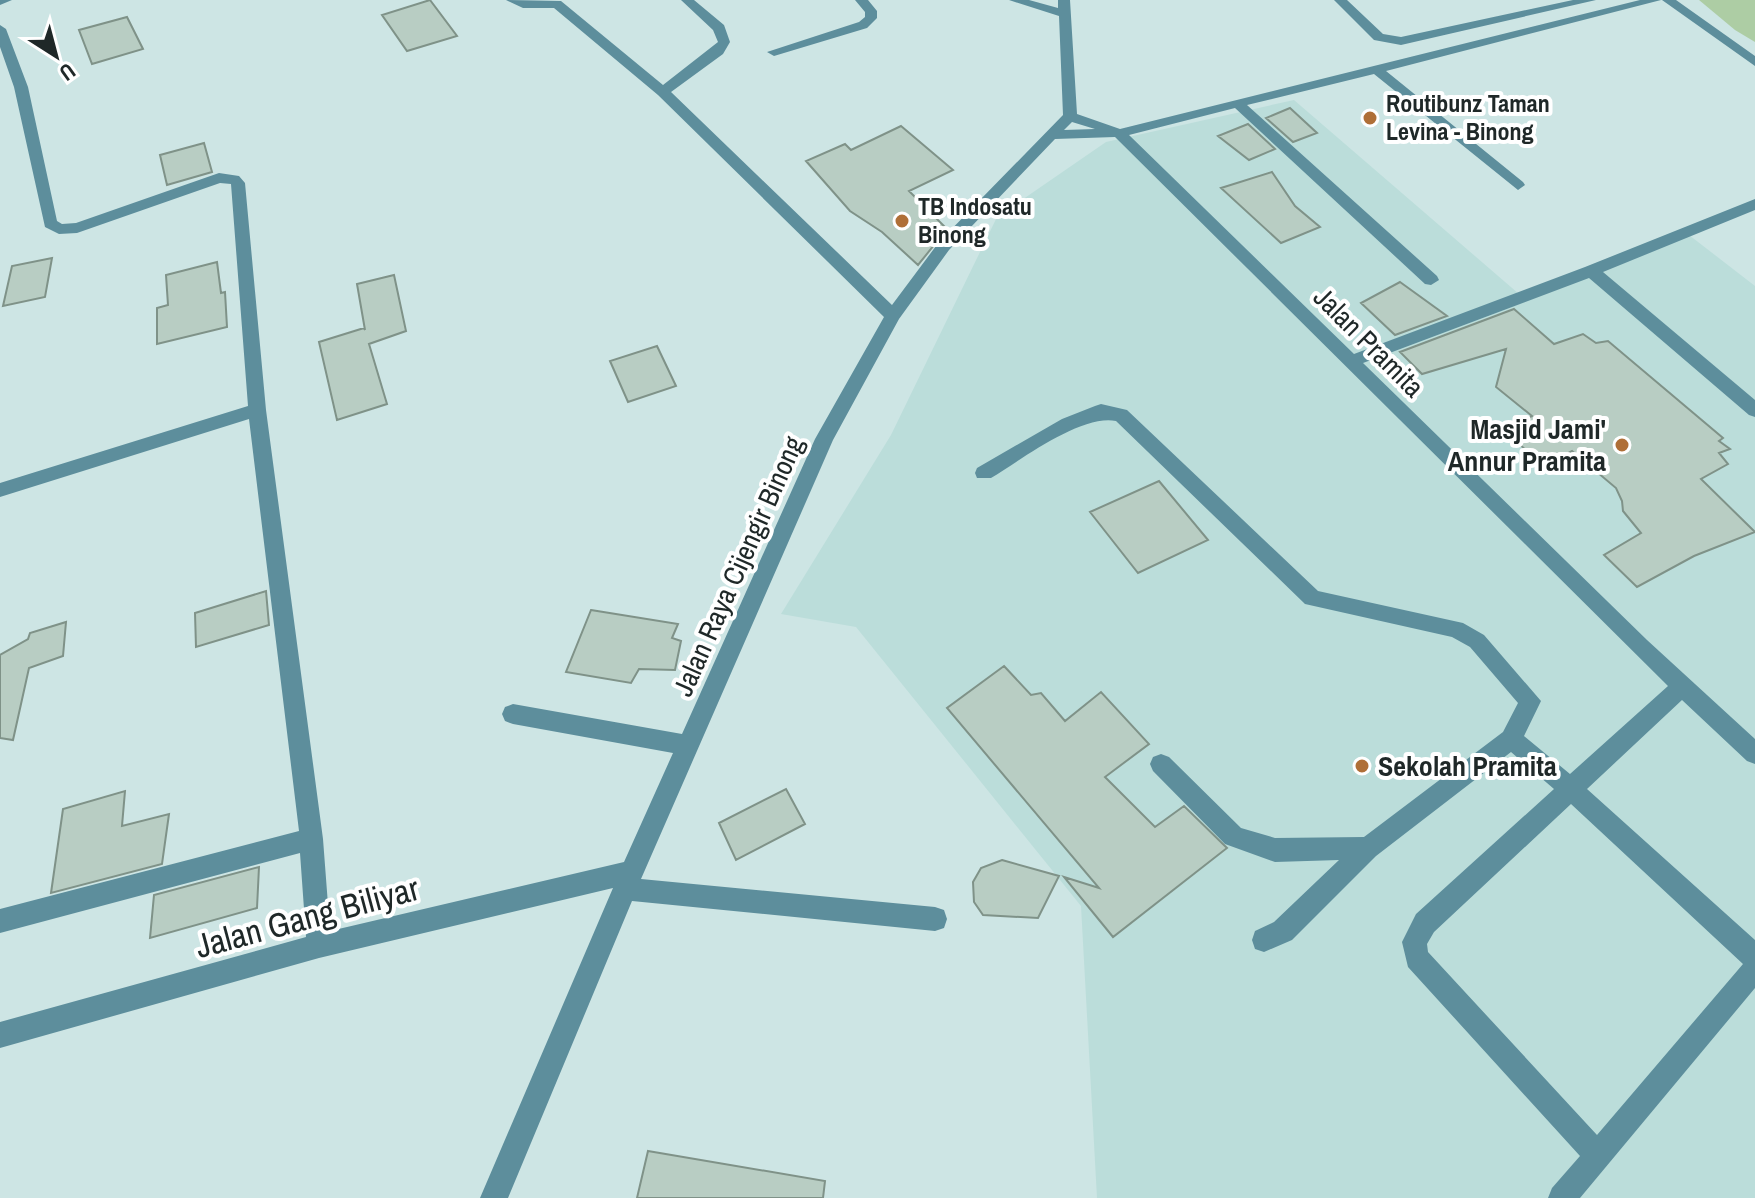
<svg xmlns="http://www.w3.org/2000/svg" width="1755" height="1198" font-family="'Archivo Narrow',sans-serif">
	<rect width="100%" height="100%" fill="#cde5e4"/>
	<!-- built -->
	<path fill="#bbddda" d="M 1294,100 L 1519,294 L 1689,235 L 1755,286 L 1755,1198 L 1097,1198 L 1081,906 L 856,627 L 781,614 L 891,435 L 997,217 L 1106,142 Z"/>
	<!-- green -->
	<path fill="#adcda4" d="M 1699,0 L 1755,0 L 1755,42 L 1735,30 Z"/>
	<!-- building -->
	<path fill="#b8cdc3" stroke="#7f9288" stroke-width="2" d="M 430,0 L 457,36 L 407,51 L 382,15 Z
		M 127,17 L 143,49 L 92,64 L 79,30 Z
		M 1290,108 L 1317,133 L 1293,142 L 1266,118 Z
		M 1248,124 L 1275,149 L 1249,160 L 1218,136 Z
		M 901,126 L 953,170 L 909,191 L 947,229 L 918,265 L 882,232 L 850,211 L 806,161 L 845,144 L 851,150 Z
		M 204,143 L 212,172 L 167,185 L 160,155 Z
		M 1272,172 L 1295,206 L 1320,227 L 1281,243 L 1221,188 Z
		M 52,258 L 45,297 L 3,306 L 12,266 Z
		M 217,262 L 221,293 L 225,292 L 227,327 L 157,344 L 157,308 L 168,305 L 166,275 Z
		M 394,275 L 406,331 L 369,344 L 387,404 L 337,420 L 319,342 L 364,328 L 365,330 L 357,284 Z
		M 1400,282 L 1447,316 L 1395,335 L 1361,303 Z
		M 1514,309 L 1554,344 L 1583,334 L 1596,343 L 1608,341 L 1723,438 L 1719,441 L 1730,449 L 1719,453 L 1728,464 L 1701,479 L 1755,532 L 1694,556 L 1637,587 L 1604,555 L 1641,533 L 1623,511 L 1622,501 L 1616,488 L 1572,451 L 1543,467 L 1505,430 L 1532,416 L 1496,387 L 1506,349 L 1422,374 L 1400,352 Z
		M 657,346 L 676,386 L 628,402 L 610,361 Z
		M 1159,481 L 1208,540 L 1138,573 L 1090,512 Z
		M 266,591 L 269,625 L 196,647 L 195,613 Z
		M 591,610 L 678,624 L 672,638 L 681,641 L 675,670 L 639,669 L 631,683 L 566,672 Z
		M 66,622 L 63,656 L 29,668 L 13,740 L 0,738 L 0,655 L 28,639 L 30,633 Z
		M 1004,666 L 1031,695 L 1041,693 L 1065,721 L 1101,692 L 1149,744 L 1105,777 L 1155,827 L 1184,806 L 1227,848 L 1113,937 L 1064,877 L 1099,888 L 947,708 Z
		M 786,789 L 805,824 L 736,860 L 719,823 Z
		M 125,791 L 122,826 L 169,814 L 162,864 L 51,893 L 63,809 Z
		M 1002,860 L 1059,876 L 1038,918 L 983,915 L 974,902 L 973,882 L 981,868 Z
		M 259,867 L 257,908 L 150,938 L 154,895 Z
		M 648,1151 L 825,1181 L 823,1198 L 637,1198 Z"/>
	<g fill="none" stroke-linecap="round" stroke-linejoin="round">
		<!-- minor -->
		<path fill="#5d8e9c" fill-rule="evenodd" d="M 0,0 L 12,0 L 0,5 Z
			M 506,0 L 561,1 L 663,85 L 718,42 L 713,30 L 681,0 L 694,0 L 724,25 L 730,42 L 723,54 L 671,92 L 892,305 L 939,242 L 1063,115 L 1059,16 L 1009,0 L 1029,0 L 1058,8 L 1058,0 L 1070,0 L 1077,114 L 1120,129 L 1640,0 L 1661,0 L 1386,71 L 1523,182 L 1525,185 L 1518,190 L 1374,74 L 1247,105 L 1437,276 L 1439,280 L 1431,285 L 1425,284 L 1235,108 L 1129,135 L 1354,354 L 1585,267 L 1755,199 L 1755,210 L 1603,272 L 1755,400 L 1755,417 L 1749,415 L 1589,278 L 1363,363 L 1647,640 L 1755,739 L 1755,764 L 1747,761 L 1682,700 L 1587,789 L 1755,940 L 1755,988 L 1580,1198 L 1548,1198 L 1552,1188 L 1580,1156 L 1408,967 L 1402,942 L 1416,914 L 1554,789 L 1511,752 L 1376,856 L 1292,940 L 1264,952 L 1255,949 L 1252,940 L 1255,931 L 1274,922 L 1339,860 L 1275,862 L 1225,844 L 1153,771 L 1150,764 L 1153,757 L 1161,754 L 1169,757 L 1241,828 L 1275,838 L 1364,837 L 1503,732 L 1518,703 L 1470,647 L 1452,637 L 1305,604 L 1116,421 C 1081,414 1021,460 991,478 L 977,478 L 975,473 L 977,468 L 1062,419 L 1095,406 L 1101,404 L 1127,410 L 1318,591 L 1463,623 L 1484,635 L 1541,701 L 1524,736 L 1570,774 L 1668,686 L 1115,137 L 1055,139 L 949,250 L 899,319 L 833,440 L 641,879 L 935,907 L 944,910 L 947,919 L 944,928 L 935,931 L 632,901 L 508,1198 L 480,1198 L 613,888 L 319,958 L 0,1048 L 0,1022 L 306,937 L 300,853 L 0,933 L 0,909 L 299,831 L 249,419 L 0,497 L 0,483 L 248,406 L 231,184 L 220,183 L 77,233 L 59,234 L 45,227 L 14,87 L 0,47 L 0,25 L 6,29 L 28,87 L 57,221 L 62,224 L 76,223 L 219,173 L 239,176 L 245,183 L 266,410 L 323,839 L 330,931 L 624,862 L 673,753 L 513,724 L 505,721 L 502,714 L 505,707 L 513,704 L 682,734 L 815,439 L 884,317 L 658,95 L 554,8 L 523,8 ZM 1072,122 L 1095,129 L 1064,130 ZM 1571,804 L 1743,964 L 1597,1135 L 1428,952 L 1427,944 L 1434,932 Z
			M 855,0 L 868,0 L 877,11 L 877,18 L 867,28 L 774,56 L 767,52 L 859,22 L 865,17 L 865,12 Z
			M 1334,0 L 1347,0 L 1383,34 L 1401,37 L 1573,0 L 1596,0 L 1401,45 L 1374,40 Z
			M 1662,0 L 1676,0 L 1755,56 L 1755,66 Z"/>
	</g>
	<!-- markers -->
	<g fill="#af6f37" stroke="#fff" stroke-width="3">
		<circle cx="1370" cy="118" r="8"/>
		<circle cx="902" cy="221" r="8"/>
		<circle cx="1622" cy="445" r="8"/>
		<circle cx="1362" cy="766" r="8"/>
	</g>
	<g text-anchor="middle" stroke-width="8" stroke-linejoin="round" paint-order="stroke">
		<!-- far-poi labels -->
		<g font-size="24" font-weight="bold" fill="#1f2828" stroke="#fff" text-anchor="start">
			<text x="1386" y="112">Routibunz Taman<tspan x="1386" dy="28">Levina - Binong</tspan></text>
			<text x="918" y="215">TB Indosatu<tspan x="918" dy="28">Binong</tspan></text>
		</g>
		<!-- street labels -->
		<g font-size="28" fill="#1f2828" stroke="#fff">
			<text transform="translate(1369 342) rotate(45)" y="10">Jalan Pramita</text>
			<text transform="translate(738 566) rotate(-66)" y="10">Jalan Raya Cijengir Binong</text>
		</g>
		<!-- poi labels -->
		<g font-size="28" font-weight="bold" fill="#1f2828" stroke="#fff" text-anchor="end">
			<text x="1606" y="439">Masjid Jami'<tspan x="1606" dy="32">Annur Pramita</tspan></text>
			<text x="1378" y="776" text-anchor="start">Sekolah Pramita</text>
		</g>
		<!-- near-street labels -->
		<g font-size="34" fill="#1f2828" stroke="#fff">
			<text transform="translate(307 917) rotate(-15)" y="12">Jalan Gang Biliyar</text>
		</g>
	</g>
	<!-- north arrow -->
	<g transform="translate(56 56) rotate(144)" stroke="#ffffff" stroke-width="6" paint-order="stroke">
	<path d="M0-6L14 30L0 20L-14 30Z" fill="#1f2828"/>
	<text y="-12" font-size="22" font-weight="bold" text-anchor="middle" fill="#1f2828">U</text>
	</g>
</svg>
